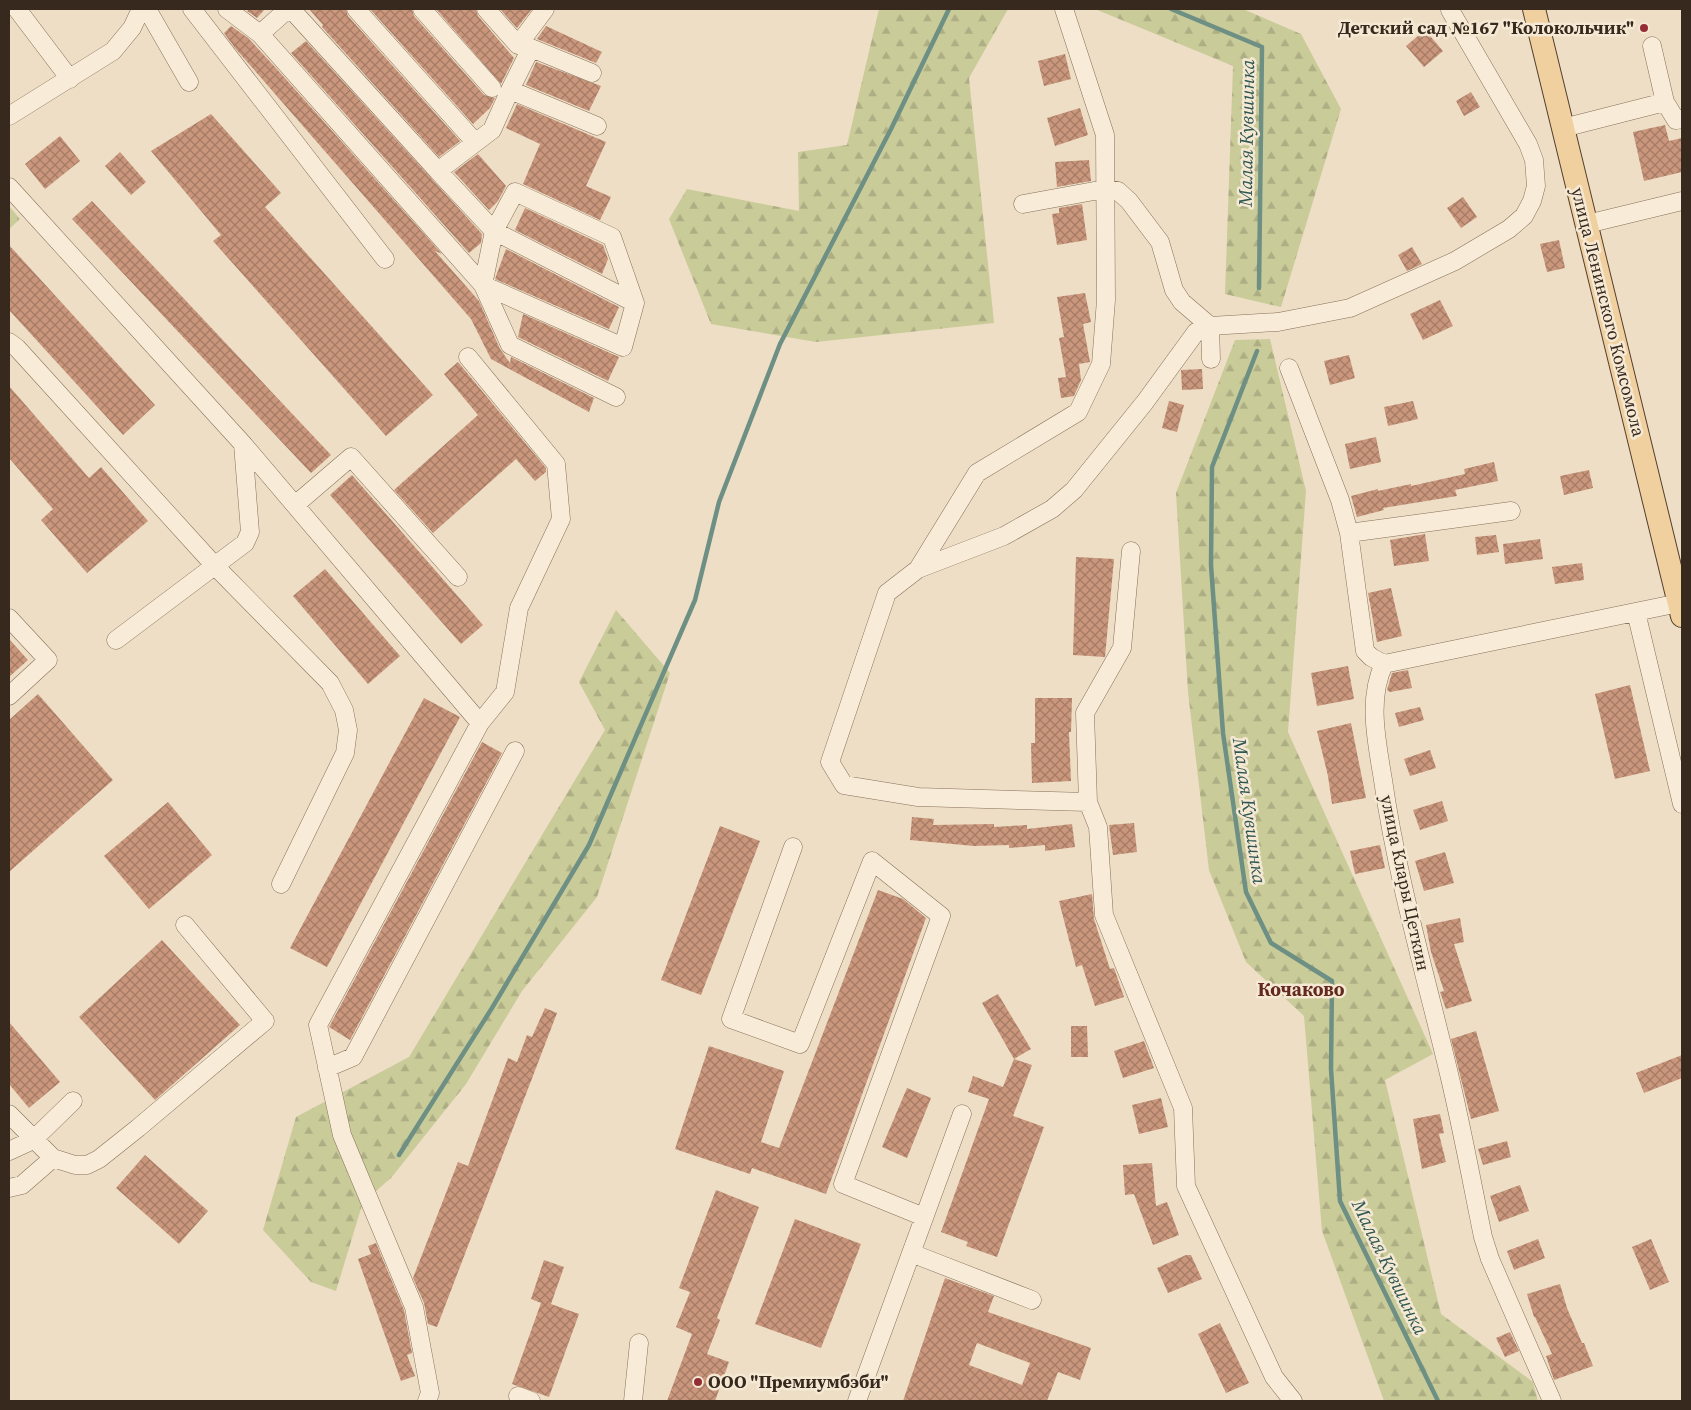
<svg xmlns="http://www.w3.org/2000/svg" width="1691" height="1410" font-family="'Source Serif 4',serif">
	<defs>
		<pattern id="grass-tufts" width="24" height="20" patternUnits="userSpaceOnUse" patternTransform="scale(1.25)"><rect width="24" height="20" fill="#c9cb99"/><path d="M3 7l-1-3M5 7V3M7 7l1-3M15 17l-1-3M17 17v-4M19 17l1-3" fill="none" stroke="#adae83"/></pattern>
		<pattern id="forest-firs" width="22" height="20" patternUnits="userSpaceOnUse" patternTransform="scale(1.25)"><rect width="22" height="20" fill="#c9cb99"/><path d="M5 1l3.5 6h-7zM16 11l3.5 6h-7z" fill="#adae83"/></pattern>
		<pattern id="building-cross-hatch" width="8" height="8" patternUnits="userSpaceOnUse" patternTransform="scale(1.25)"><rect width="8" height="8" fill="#ca977c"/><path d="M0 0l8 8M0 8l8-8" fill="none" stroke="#a57b65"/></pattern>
	</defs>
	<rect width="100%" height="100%" fill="#eddec5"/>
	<!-- grass -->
	<path fill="url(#grass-tufts)" d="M 9,206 L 20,219 L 9,229 Z"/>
	<!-- forest -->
	<path fill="url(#forest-firs)" d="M 879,9 L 1008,9 L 969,78 L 994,323 L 816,342 L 711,324 L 669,219 L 687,189 L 799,211 L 798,152 L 847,145 Z
		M 1095,9 L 1243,9 L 1301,34 L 1341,109 L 1281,307 L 1225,294 L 1233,66 Z
		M 1270,339 L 1306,491 L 1288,732 L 1433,1054 L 1385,1080 L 1441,1314 L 1533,1382 L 1538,1401 L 1384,1401 L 1322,1231 L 1304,1016 L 1246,962 L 1209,870 L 1188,692 L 1176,493 L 1235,340 Z
		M 616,610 L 670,673 L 597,897 L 522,991 L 466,1084 L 391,1178 L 363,1202 L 336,1291 L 311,1282 L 263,1230 L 296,1117 L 409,1057 L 605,730 L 579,682 Z"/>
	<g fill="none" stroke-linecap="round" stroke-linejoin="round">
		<!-- stream -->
		<path stroke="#6d8f84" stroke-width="4.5" d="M 1171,9 L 1262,47 L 1259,288
			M 1257,351 L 1212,467 L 1211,565 L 1223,733 L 1246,892 L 1271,943 L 1332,981 L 1331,1069 L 1340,1201 L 1438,1401
			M 399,1155 L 492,1008 L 589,845 L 695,600 L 719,502 L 780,344 L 891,129 L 949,9"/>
	</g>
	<!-- building -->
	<path fill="url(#building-cross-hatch)" fill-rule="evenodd" d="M 249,9 L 265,9 L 257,18 L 247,11 Z
		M 309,9 L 346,9 L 348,16 L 460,141 L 439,157 L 322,27 L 323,25 Z
		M 370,9 L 412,9 L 414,16 L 484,95 L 495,98 L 490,108 L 473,124 Z
		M 436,9 L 476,9 L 478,16 L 514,58 L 501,84 Z
		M 500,9 L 532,9 L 517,28 Z
		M 231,26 L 248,38 L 275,67 L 442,254 L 435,251 L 479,301 L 500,349 L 510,363 L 511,357 L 594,398 L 589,412 L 491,359 L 471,319 L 235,48 L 224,33 Z
		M 546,26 L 602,52 L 596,63 L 537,39 Z
		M 1425,30 L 1443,51 L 1424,67 L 1406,46 Z
		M 306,41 L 482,234 L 481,243 L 469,253 L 291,53 Z
		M 1065,54 L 1071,79 L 1044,86 L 1038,61 Z
		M 536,62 L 601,86 L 589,111 L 526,85 Z
		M 1471,92 L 1480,107 L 1464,116 L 1456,101 Z
		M 517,104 L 606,142 L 586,186 L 611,197 L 600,220 L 523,184 L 540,144 L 506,128 Z
		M 1080,108 L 1088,135 L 1055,146 L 1047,118 Z
		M 211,114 L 281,193 L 265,207 L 433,395 L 386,436 L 213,241 L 221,235 L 151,151 Z
		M 1665,125 L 1669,141 L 1682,138 L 1682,172 L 1644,181 L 1633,132 Z
		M 60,136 L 80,161 L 45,189 L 25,164 Z
		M 120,152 L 146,182 L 131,195 L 105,166 Z
		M 478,154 L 506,186 L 498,201 L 489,210 L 454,172 Z
		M 1089,160 L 1091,181 L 1057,187 L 1055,162 Z
		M 1463,197 L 1477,217 L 1461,228 L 1447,208 Z
		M 92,201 L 331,455 L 311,473 L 72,219 Z
		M 1082,204 L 1087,240 L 1057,245 L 1052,214 L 1059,213 L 1059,208 Z
		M 525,208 L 603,245 L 608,259 L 602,274 L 515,230 Z
		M 1559,240 L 1565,268 L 1547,272 L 1540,244 Z
		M 9,245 L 155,405 L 123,435 L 9,310 Z
		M 1412,247 L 1422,264 L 1407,271 L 1398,255 Z
		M 506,249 L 619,307 L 609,329 L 495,279 Z
		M 1085,293 L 1091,322 L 1083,324 L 1090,362 L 1079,364 L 1081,380 L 1074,396 L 1061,398 L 1058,378 L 1066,377 L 1059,338 L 1064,337 L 1057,297 Z
		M 1440,300 L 1453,326 L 1423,340 L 1410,314 Z
		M 523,314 L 619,357 L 608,381 L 518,337 Z
		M 1349,355 L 1355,378 L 1330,385 L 1324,361 Z
		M 458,362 L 546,468 L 546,472 L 535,481 L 516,459 L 433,533 L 394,490 L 478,415 L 444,374 Z
		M 1202,369 L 1203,389 L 1182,390 L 1181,370 Z
		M 9,386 L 89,478 L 101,467 L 148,521 L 87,573 L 41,520 L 53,509 L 9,458 Z
		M 1169,401 L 1184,405 L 1177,432 L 1162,428 Z
		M 1413,401 L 1418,419 L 1388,426 L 1384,407 Z
		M 1376,437 L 1381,462 L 1350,469 L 1345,444 Z
		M 1494,462 L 1498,481 L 1455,490 L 1457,496 L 1383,508 L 1384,510 L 1357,517 L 1351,496 L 1378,489 L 1378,491 L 1411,484 L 1411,486 L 1465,474 L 1464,469 Z
		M 1589,470 L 1593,488 L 1564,495 L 1560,476 Z
		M 352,475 L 483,625 L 461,644 L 330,495 Z
		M 1425,534 L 1429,561 L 1394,566 L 1390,540 Z
		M 1496,535 L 1499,552 L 1477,555 L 1475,537 Z
		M 1540,539 L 1543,559 L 1505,564 L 1503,544 Z
		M 1076,557 L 1114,559 L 1105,657 L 1073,655 Z
		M 1582,563 L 1584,580 L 1555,584 L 1552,567 Z
		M 325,569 L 400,656 L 368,684 L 293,596 Z
		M 1391,588 L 1402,636 L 1377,642 L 1368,593 Z
		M 9,639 L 28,660 L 9,677 Z
		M 1348,666 L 1354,699 L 1317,706 L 1311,673 Z
		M 1408,670 L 1412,688 L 1390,692 L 1387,690 L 1392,673 Z
		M 1630,685 L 1650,771 L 1615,779 L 1595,694 Z
		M 38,694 L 113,780 L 9,872 L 9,720 Z
		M 424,698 L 460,717 L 327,967 L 290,948 Z
		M 1035,698 L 1072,698 L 1071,732 L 1069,732 L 1071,781 L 1032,783 L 1031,743 L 1035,743 Z
		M 1420,707 L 1424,720 L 1399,727 L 1395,713 Z
		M 1351,723 L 1366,798 L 1332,804 L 1328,776 L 1317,731 Z
		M 482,742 L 502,753 L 350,1040 L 329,1027 Z
		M 1430,750 L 1436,768 L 1410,776 L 1404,759 Z
		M 1442,801 L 1448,821 L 1420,830 L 1413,810 Z
		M 168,802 L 212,855 L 149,909 L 104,856 Z
		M 912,817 L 934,819 L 933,825 L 994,824 L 994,827 L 1027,825 L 1027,829 L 1072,824 L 1075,847 L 1045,851 L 1045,845 L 1009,848 L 1009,845 L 974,846 L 910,840 Z
		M 1134,823 L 1137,852 L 1113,855 L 1109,825 Z
		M 720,826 L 760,841 L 701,995 L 661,980 Z
		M 1380,845 L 1385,868 L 1355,874 L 1350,851 Z
		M 1445,852 L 1454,883 L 1424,891 L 1415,861 Z
		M 878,890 L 903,899 L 926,918 L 826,1194 L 752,1168 L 750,1174 L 675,1149 L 709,1046 L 784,1071 L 761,1142 L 779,1148 Z
		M 1092,894 L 1094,919 L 1110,969 L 1114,968 L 1124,997 L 1095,1006 L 1082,965 L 1076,967 L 1059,901 Z
		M 1460,918 L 1464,942 L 1454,944 L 1472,1001 L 1446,1009 L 1440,992 L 1444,991 L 1431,952 L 1426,925 Z
		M 162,940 L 240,1025 L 155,1100 L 79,1017 Z
		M 998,994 L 1031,1049 L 1014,1059 L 982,1003 Z
		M 545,1008 L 557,1013 L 437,1327 L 428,1324 L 424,1303 L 413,1278 L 458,1162 L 468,1166 L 508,1058 L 517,1062 L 527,1035 L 532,1037 Z
		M 9,1022 L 60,1082 L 29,1108 L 9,1084 Z
		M 1071,1026 L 1087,1026 L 1088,1057 L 1071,1057 Z
		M 1476,1031 L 1499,1111 L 1471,1119 L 1451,1039 Z
		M 1144,1041 L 1154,1068 L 1123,1078 L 1114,1051 Z
		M 1682,1055 L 1682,1078 L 1644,1093 L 1636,1073 Z
		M 1014,1059 L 1032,1065 L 1013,1116 L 1044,1127 L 997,1257 L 966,1246 L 968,1242 L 941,1232 L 989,1099 L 968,1092 L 973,1076 L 1003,1087 Z
		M 907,1088 L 931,1098 L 907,1158 L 882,1147 Z
		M 1161,1098 L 1168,1127 L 1139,1134 L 1132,1105 Z
		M 1440,1114 L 1444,1133 L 1439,1134 L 1446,1162 L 1422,1169 L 1413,1119 Z
		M 1507,1141 L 1511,1157 L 1483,1165 L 1478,1149 Z
		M 145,1155 L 208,1211 L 179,1244 L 116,1188 Z
		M 1152,1163 L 1156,1206 L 1167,1202 L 1179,1235 L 1153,1245 L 1134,1194 L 1125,1195 L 1123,1165 Z
		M 1520,1185 L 1529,1211 L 1499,1222 L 1490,1196 Z
		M 716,1190 L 759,1207 L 717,1318 L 720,1320 L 707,1354 L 729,1362 L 715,1401 L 667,1401 L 692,1334 L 676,1327 L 690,1292 L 679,1288 Z
		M 795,1219 L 861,1244 L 821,1348 L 755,1324 Z
		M 1538,1239 L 1545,1258 L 1514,1270 L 1507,1251 Z
		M 1651,1239 L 1669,1282 L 1650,1290 L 1632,1247 Z
		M 376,1243 L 404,1310 L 412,1353 L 407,1355 L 415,1376 L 401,1381 L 358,1259 L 371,1254 L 368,1246 Z
		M 1186,1255 L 1191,1255 L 1202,1279 L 1168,1293 L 1157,1268 Z
		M 544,1260 L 564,1267 L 551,1304 L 579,1314 L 549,1397 L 512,1384 L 541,1303 L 531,1299 Z
		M 945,1278 L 994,1296 L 988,1312 L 1091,1348 L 1080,1380 L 1058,1372 L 1047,1401 L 903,1401 ZM 977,1343 L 1030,1363 L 1022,1385 L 969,1365 Z
		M 1560,1284 L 1567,1308 L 1582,1343 L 1584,1343 L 1593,1366 L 1554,1380 L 1546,1356 L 1552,1354 L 1535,1317 L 1534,1317 L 1527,1294 Z
		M 1220,1323 L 1249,1383 L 1226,1393 L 1198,1334 Z
		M 1510,1332 L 1519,1351 L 1505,1357 L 1496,1338 Z"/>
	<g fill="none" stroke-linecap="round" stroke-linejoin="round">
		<defs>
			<path id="minor" d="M 17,9 L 70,79
				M 147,9 L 189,82
				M 192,9 L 385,259
				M 227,9 L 260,34 L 483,285 L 623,347 L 635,303 L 494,231 L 483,285 L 510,345 L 616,397
				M 291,9 L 438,171 L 492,130 L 510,90 L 597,126
				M 356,9 L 475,142
				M 422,9 L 492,88
				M 486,9 L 518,45 L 545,9
				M 260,34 L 288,9
				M 1652,46 L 1665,102
				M 510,90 L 531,48 L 592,73
				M 9,116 L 113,51 L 132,28 L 141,9
				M 1563,128 L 1665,102 L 1676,120 L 1682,119
				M 438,171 L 494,231 L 515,192 L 612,237 L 635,303
				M 9,187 L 243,444 L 480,723
				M 1023,204 L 1105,189 L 1118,191 L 1129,201 L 1160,242 L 1174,290 L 1182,302 L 1210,326 L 1211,359
				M 1587,224 L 1682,201
				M 9,342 L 17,348 L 215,566 L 330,683 L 344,710 L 348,730 L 345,753 L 281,884
				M 1289,368 L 1340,500 L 1349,533 L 1365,651 L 1371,657 L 1384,664
				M 295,505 L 351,457 L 458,577
				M 1349,533 L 1511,511
				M 1131,551 L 1122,648 L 1085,713 L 1088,802 L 1098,827 L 1104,915 L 1183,1108 L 1186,1186 L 1274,1377 L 1293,1401
				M 918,569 L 977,473 L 1078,412 L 1101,364 L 1106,300 L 1105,135 L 1064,9
				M 1636,612 L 1682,804
				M 9,618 L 48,660 L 9,696
				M 116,640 L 245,543 L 250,532 L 243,444
				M 1384,664 C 1367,699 1377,743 1383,780 C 1397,879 1426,976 1449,1074 C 1462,1128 1472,1183 1483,1237 L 1490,1259 L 1552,1401
				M 1384,664 L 1679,603
				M 1088,802 L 918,797 L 844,785 L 830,762 L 887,593 L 918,569 L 1004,536 L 1052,509 L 1074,490 L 1145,402 L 1196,332 L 1210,326 L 1278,322 L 1350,308 L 1455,261 L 1509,229 L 1524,216 L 1532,201 L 1536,186 L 1534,160 L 1528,144 L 1450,10
				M 793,847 L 731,1019 L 800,1044 L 872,861 L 941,916 L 843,1184 L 924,1217
				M 327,1068 L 353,1057 L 515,751
				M 9,1114 L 53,1158 L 75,1165 L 87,1165 L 99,1159 L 138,1128 L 265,1021 L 185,925
				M 9,1151 L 33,1140 L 73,1101
				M 9,1188 L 22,1185 L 53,1158
				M 911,1253 L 1032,1300
				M 518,1396 L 531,1401
				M 427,1401 L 430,1393 L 414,1307 L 342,1135 L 318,1025 L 480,723 L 505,692 L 519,608 L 561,519 L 556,464 L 468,357
				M 633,1401 L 639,1343
				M 857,1401 L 962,1114"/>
			<path id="major" d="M 1534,9 L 1682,616"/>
		</defs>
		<!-- minor casing -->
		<use href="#minor" stroke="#87705b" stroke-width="19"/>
		<!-- major casing -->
		<use href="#major" stroke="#553e2f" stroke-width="24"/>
		<!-- minor -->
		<use href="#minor" stroke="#f8ecd8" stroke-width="18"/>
		<!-- major -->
		<use href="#major" stroke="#efd09e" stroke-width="22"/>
	</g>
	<!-- markers -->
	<g fill="#952d35" stroke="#f5e9d4" stroke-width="2">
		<circle cx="1644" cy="28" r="5"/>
		<circle cx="698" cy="1382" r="5"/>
	</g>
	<g text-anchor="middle" stroke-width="5" stroke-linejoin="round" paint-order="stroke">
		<!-- poi labels -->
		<g font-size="18" font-weight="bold" fill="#38291f" stroke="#f5e9d4" text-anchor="end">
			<text x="1634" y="34">Детский сад №167 "Колокольчик"</text>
			<text x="708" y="1388" text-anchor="start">ООО "Премиумбэби"</text>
		</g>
		<!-- street labels -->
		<g font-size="18" fill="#38291f" stroke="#f5e9d4">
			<text transform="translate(1608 312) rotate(76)" y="6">улица Ленинского Комсомола</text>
			<text transform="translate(1405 883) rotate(78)" y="6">улица Клары Цеткин</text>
		</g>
		<!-- water labels -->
		<g font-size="19" font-style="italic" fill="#2f5752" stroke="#f5e9d4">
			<text transform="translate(1246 133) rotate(-89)" y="7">Малая Кувшинка</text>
			<text transform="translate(1250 811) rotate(82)" y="7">Малая Кувшинка</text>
			<text transform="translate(1390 1267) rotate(64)" y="7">Малая Кувшинка</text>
		</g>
		<!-- neighbourhood labels -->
		<g font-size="19" font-weight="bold" fill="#63291f" stroke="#f5e9d4">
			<text x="1301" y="996">Кочаково</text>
		</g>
	</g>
	<!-- border -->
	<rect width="1691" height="1410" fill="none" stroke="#38291f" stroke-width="20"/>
</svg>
